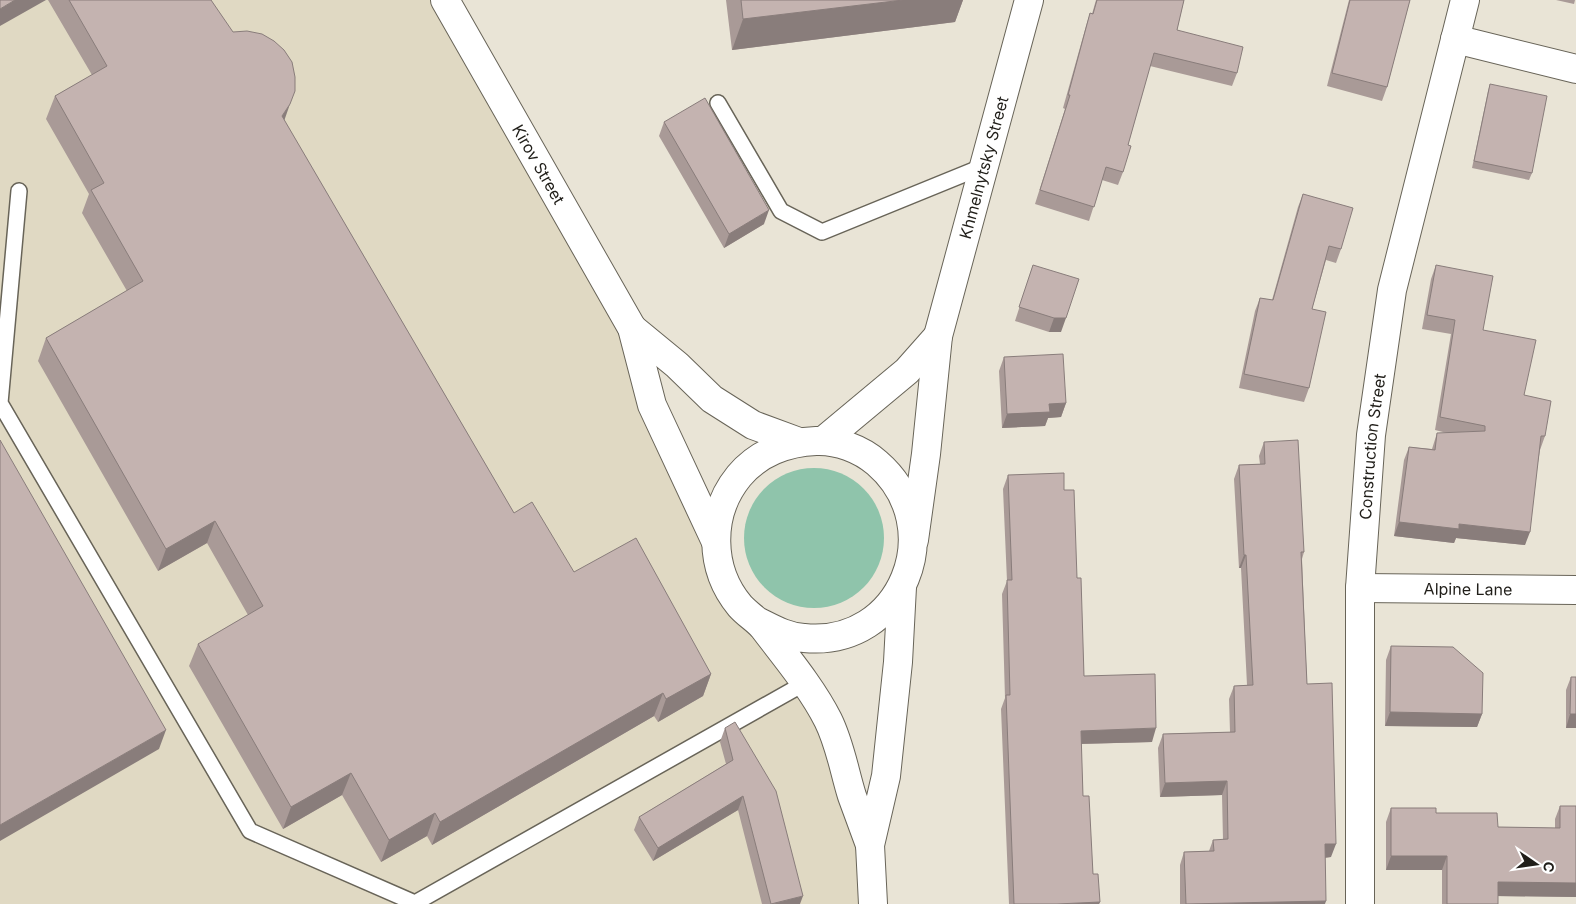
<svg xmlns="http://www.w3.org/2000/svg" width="1576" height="904" font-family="Inter,sans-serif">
	<rect width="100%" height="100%" fill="#e9e4d6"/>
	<!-- built -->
	<path fill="#e0d9c3" d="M 0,0 L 445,0 L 632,328 L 719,565 L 828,720 L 873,904 L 0,904 Z"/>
	<!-- grass -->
	<path fill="#8fc4ab" d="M744 538a70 70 0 1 1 140 0a70 70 0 1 1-140 0Z"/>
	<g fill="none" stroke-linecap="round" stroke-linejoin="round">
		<defs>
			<path id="service" d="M 718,103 L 781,211 L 822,232 L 984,166
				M 19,191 L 0,403 L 250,831 L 415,903 L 805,683"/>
			<g id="minor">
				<path d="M 1455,39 L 1576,69"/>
				<path id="s1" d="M 1360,588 L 1576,590"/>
				<path id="s2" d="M 1360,904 L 1360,588 L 1371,435 L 1392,290 L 1465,0"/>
			</g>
			<g id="tertiary">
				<path d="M 823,441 L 907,371 L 938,336"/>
				<path id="s3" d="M 914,540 L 926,454 L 938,336 L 1029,0"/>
			</g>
			<g id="secondary">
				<path id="s4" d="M 445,0 L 632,328 L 652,405 L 716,542"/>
				<path d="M 632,328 L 677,365 L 712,399 L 753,425 L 799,442"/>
				<path d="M 759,622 C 773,629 787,637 804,638 C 902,648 951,527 877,463 C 861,449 837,440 816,441 C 787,442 758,453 739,476 C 708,514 709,569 740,606 C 747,614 756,619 763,627 C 785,656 812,688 828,720 C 840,744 844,770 852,796 C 858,812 864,829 870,845"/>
				<path d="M 873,904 L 870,845 L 886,776 L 898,662 L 902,587"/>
			</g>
		</defs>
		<!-- service casing -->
		<use href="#service" stroke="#686458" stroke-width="18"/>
		<!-- minor casing -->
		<use href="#minor" stroke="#686458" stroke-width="30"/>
		<!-- tertiary casing -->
		<use href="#tertiary" stroke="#686458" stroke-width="30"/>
		<!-- secondary casing -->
		<use href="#secondary" stroke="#686458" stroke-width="30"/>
		<!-- service -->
		<use href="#service" stroke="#fff" stroke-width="15"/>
		<!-- minor -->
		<use href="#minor" stroke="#fff" stroke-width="28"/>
		<!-- tertiary -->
		<use href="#tertiary" stroke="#fff" stroke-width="28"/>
		<!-- secondary -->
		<use href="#secondary" stroke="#fff" stroke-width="28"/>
	</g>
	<!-- wall -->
	<path fill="#a99a97" d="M 48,0 L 211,0 L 284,120 L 514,513 L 574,572 L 711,674 L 703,696 L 658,722 L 654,716 L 432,845 L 427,836 L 381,862 L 342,795 L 283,829 L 189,666 L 198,644 L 248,615 L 207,543 L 158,571 L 38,361 L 46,338 L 127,291 L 82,213 L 89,194 L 46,119 L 55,96 L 92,75 Z
		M 726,0 L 963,0 L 955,22 L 732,50 Z
		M 1096,0 L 1184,0 L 1177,30 L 1237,73 L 1232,86 L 1150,66 L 1128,145 L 1123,172 L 1118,185 L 1102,180 L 1089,221 L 1035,204 L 1065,109 L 1063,108 L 1086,26 L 1090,13 L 1092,14 Z
		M 1349,0 L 1410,0 L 1387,87 L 1382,101 L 1327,86 Z
		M 1556,0 L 1575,0 L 1574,4 Z
		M 1490,84 L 1532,173 L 1529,180 L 1472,168 L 1488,91 Z
		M 664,122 L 764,224 L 724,248 L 659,136 Z
		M 1303,194 L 1341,249 L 1336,263 L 1326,260 L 1312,309 L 1309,388 L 1304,402 L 1239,388 L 1255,311 L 1260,298 L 1272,300 L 1298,207 Z
		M 1033,265 L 1061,332 L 1049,332 L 1015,321 Z
		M 1436,265 L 1483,330 L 1524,395 L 1545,436 L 1540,450 L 1525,545 L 1456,538 L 1454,543 L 1394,536 L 1404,460 L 1409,447 L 1432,449 L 1437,433 L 1447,433 L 1435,430 L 1451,334 L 1422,329 L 1431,279 Z
		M 1004,357 L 1066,403 L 1061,417 L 1048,418 L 1045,426 L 1002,428 L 999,371 Z
		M 1264,442 L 1304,552 L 1302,559 L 1307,684 L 1331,857 L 1325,858 L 1325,904 L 1180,904 L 1180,865 L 1184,852 L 1209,851 L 1213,840 L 1223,840 L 1222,795 L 1160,797 L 1158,748 L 1163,734 L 1230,732 L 1229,699 L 1234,686 L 1247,685 L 1241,568 L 1239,568 L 1234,479 L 1239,465 L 1260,464 L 1259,456 Z
		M 1008,475 L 1064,490 L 1077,578 L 1084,676 L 1152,742 L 1081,744 L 1083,796 L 1093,874 L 1100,902 L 1099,904 L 1009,904 L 1001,709 L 1005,698 L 1002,594 L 1007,581 L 1003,489 Z
		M 1391,646 L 1482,714 L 1477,727 L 1385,726 L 1386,660 Z
		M 1571,677 L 1576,728 L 1566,728 L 1566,690 Z
		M 725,728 L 800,904 L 762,904 L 738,810 L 653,861 L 634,830 L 639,817 L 726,764 L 720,742 Z
		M 1560,806 L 1576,897 L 1498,896 L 1498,904 L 1442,904 L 1442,870 L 1386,870 L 1386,822 L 1391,808 L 1436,813 L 1498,827 L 1555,828 L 1555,819 Z"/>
	<!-- shaded-wall -->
	<path fill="#897d7b" d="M 15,0 L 46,0 L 0,26 L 0,9 Z
		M 903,0 L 963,0 L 955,22 L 732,50 L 743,19 Z
		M 290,104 L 282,127 L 282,116 Z
		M 769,210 L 764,224 L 724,248 L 729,234 Z
		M 1054,318 L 1066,318 L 1061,332 L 1049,332 Z
		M 1066,403 L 1061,417 L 1048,418 L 1045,426 L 1002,428 L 1007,414 L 1049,404 Z
		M 215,521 L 207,543 L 158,571 L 166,549 Z
		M 1399,522 L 1459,524 L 1530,532 L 1525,545 L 1456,538 L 1454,543 L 1394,536 Z
		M 1244,555 L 1246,555 L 1241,568 L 1239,568 Z
		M 711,674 L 703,696 L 658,722 L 666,699 Z
		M 663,693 L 654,716 L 432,845 L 440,822 Z
		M 1390,712 L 1482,714 L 1477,727 L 1385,726 Z
		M 1570,714 L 1576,714 L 1576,728 L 1566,728 Z
		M 1156,728 L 1152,742 L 1076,744 L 1081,731 Z
		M 166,730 L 159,749 L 0,841 L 0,825 Z
		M 351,773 L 342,795 L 283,829 L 291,807 Z
		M 1227,781 L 1222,795 L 1160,797 L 1165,783 Z
		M 743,796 L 738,810 L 653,861 L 658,848 Z
		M 435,813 L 427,836 L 381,862 L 389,840 Z
		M 1325,844 L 1336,844 L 1331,857 L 1320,858 Z
		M 1391,856 L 1447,856 L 1442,870 L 1386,870 Z
		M 1498,882 L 1576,883 L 1576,897 L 1493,896 Z
		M 803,896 L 800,904 L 773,904 Z
		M 1326,901 L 1325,904 L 1194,904 Z
		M 1100,902 L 1099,904 L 1057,904 Z"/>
	<!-- building -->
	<path fill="#c4b3b0" stroke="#897d7b" d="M 0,0 L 15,0 L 0,9 Z
		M 69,0 L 211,0 L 233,32 L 247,31 L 262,34 L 274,41 L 284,50 L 292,62 L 295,77 L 295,91 L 290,104 L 282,116 L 514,513 L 532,502 L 574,572 L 636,538 L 711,674 L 666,699 L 663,693 L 440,822 L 435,813 L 389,840 L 351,773 L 291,807 L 198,644 L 263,606 L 215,521 L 166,549 L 46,338 L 143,281 L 91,190 L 104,183 L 55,96 L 107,66 Z
		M 741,0 L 903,0 L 743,19 Z
		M 1097,0 L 1184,0 L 1177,30 L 1243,47 L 1237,73 L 1154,53 L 1128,145 L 1131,146 L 1123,172 L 1106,167 L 1094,207 L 1040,190 L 1070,95 L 1068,95 L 1090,13 L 1093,14 Z
		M 1350,0 L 1410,0 L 1387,87 L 1332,73 Z
		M 1490,84 L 1547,96 L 1532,173 L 1474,161 Z
		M 705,98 L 769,210 L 729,234 L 664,122 Z
		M 1303,194 L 1353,208 L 1341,249 L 1329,246 L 1312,309 L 1326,312 L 1309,388 L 1244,374 L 1260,298 L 1273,300 Z
		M 1033,265 L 1079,279 L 1066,318 L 1054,318 L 1019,307 Z
		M 1436,265 L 1493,276 L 1483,330 L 1536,340 L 1524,395 L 1551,401 L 1545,436 L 1541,436 L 1530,532 L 1459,524 L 1459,529 L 1399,522 L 1409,447 L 1435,450 L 1437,433 L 1485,431 L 1485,426 L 1440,417 L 1455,320 L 1427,315 Z
		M 1063,354 L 1066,403 L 1049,404 L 1050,412 L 1007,414 L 1004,357 Z
		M 0,440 L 166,730 L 0,825 Z
		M 1298,440 L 1304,552 L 1301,552 L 1307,684 L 1332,683 L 1336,844 L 1325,844 L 1326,901 L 1186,904 L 1184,852 L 1214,851 L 1213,840 L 1228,839 L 1227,781 L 1165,783 L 1163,734 L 1235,732 L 1234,686 L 1253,685 L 1246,555 L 1244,555 L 1239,465 L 1265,464 L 1264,442 Z
		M 1064,473 L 1064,490 L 1074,490 L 1077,578 L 1081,578 L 1084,676 L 1155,674 L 1156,728 L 1081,731 L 1083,796 L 1089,796 L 1093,874 L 1098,874 L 1100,902 L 1057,904 L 1014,904 L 1006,695 L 1010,695 L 1007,580 L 1012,580 L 1008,475 Z
		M 1391,646 L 1453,647 L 1483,673 L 1482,714 L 1390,712 Z
		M 1571,677 L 1576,677 L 1576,714 L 1570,714 Z
		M 735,722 L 776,791 L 803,896 L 771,904 L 743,796 L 658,848 L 639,817 L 733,760 L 725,728 Z
		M 1560,806 L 1576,806 L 1576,883 L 1498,882 L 1498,904 L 1447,904 L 1447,856 L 1391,856 L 1391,808 L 1436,808 L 1436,813 L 1497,813 L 1498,827 L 1560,828 Z"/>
	<g text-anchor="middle" stroke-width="4.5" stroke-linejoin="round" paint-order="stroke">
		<!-- street labels -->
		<g font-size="16" fill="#201e19" stroke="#fff">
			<text dy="6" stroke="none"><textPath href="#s4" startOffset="189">Kirov Street</textPath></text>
			<text dy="6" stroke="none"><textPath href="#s3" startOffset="380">Khmelnytsky Street</textPath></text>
			<text dy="6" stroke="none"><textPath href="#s2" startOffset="458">Construction Street</textPath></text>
			<text dy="6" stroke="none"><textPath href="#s1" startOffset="108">Alpine Lane</textPath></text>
		</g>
	</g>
	<!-- north arrow -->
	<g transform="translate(1536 864) rotate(103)" stroke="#ffffff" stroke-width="4" paint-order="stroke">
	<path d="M0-4L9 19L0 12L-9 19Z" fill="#201e19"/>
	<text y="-8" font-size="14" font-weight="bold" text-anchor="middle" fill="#201e19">С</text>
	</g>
</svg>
